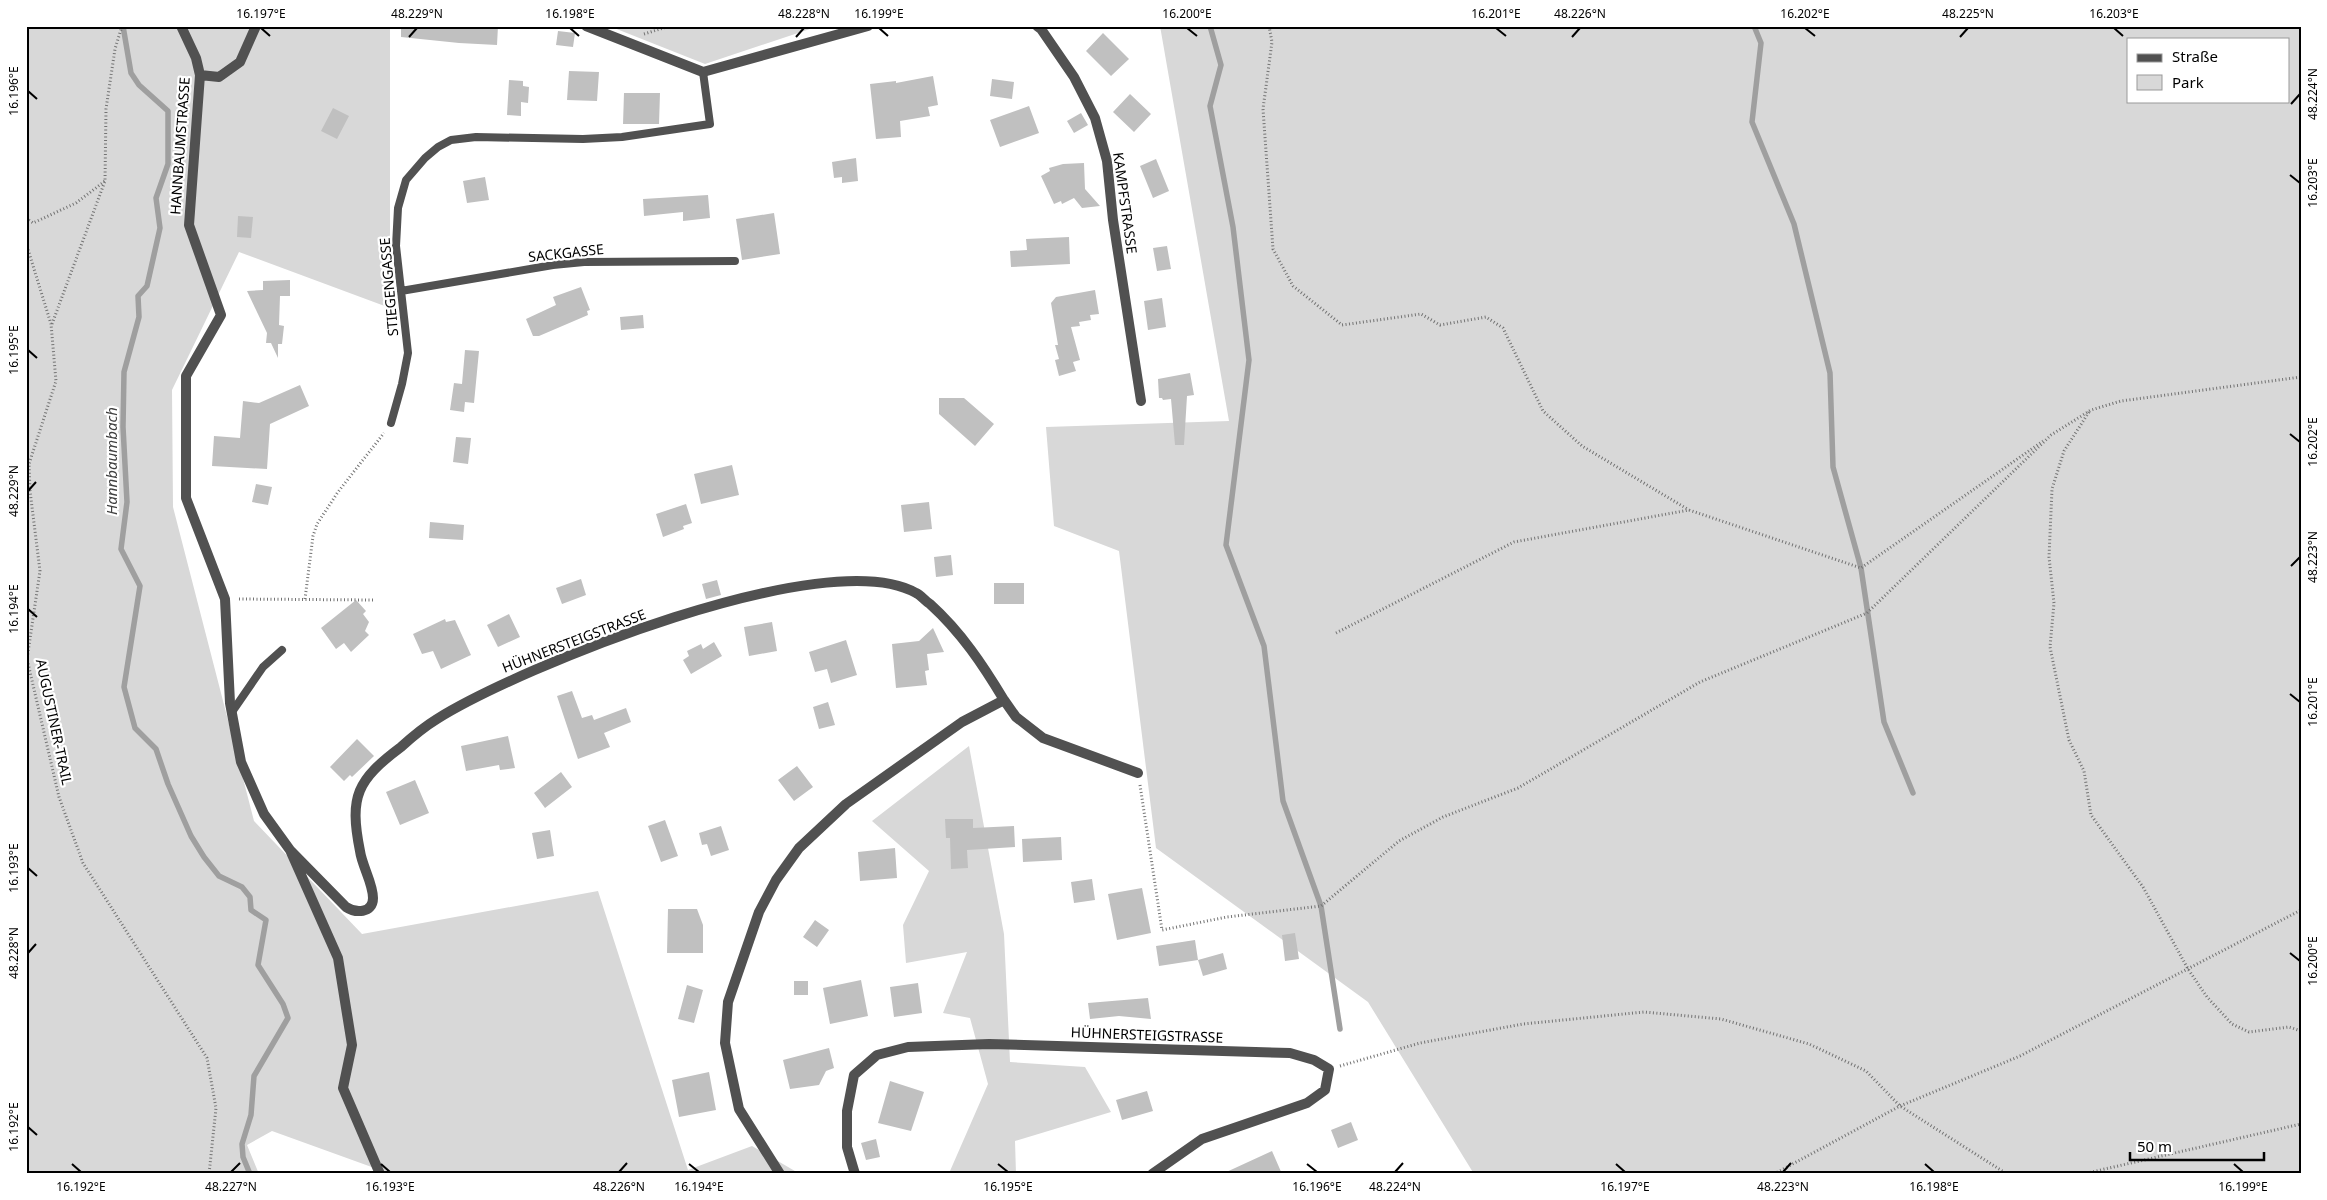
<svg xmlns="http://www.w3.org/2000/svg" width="2327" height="1200" font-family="'Noto Sans',sans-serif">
	<rect width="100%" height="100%" fill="#fff"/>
	<!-- green -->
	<path fill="#d8d8d8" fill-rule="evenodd" d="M 26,26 L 390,26 L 390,308 L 239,252 L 172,390 L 173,507 L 254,821 L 362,934 L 598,891 L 688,1170 L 752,1146 L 800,1174 L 391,1174 L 272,1131 L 247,1145 L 259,1174 L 26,1174 Z
		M 609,26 L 819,26 L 705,64 Z
		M 1160,26 L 2301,26 L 2301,1174 L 1474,1174 L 1368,1002 L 1156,848 L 1119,551 L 1054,526 L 1046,427 L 1229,421 ZM 2128,39 L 2288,39 L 2288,101 L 2128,101 Z
		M 969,746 L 1004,934 L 1010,1062 L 1085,1067 L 1111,1112 L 1015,1141 L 1016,1174 L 952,1174 L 950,1171 L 988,1084 L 970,1018 L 943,1013 L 967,952 L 906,963 L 903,925 L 929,871 L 872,821 Z"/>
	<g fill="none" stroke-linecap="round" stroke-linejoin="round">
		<!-- stream -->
		<path stroke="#9f9f9f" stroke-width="5.5" d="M 123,26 L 131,73 L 139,85 L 168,111 L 168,164 L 156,198 L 160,228 L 147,286 L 138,296 L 139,317 L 124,372 L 123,427 L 127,502 L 121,549 L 140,586 L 124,687 L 135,728 L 156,749 L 168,784 L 191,836 L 204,857 L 219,876 L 242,887 L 250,897 L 251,910 L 266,920 L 258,965 L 283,1004 L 288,1018 L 254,1076 L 251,1115 L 242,1144 L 243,1157 L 250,1174
			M 1210,26 L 1221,65 L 1210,106 L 1233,227 L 1249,360 L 1226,545 L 1264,646 L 1283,801 L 1321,906 L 1340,1029
			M 1754,26 L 1761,43 L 1752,122 L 1794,224 L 1830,373 L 1833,467 L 1861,568 L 1884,722 L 1913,793"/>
	</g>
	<!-- building -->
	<path fill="#c0c0c0" d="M 401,26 L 498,26 L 497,45 L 459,43 L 401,37 Z
		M 558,31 L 575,33 L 573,47 L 556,45 Z
		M 1103,33 L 1129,59 L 1111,76 L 1086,51 Z
		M 569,71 L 599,72 L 597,101 L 567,100 Z
		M 933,76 L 938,105 L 928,107 L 930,116 L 900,121 L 901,137 L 876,139 L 870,84 L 896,81 L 896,83 Z
		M 992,79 L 1014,82 L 1012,99 L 990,96 Z
		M 509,80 L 523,81 L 523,86 L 529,87 L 528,103 L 521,102 L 521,116 L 507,115 Z
		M 624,93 L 660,93 L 659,124 L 623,124 Z
		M 1130,94 L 1151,114 L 1134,132 L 1113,112 Z
		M 1029,106 L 1039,133 L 1000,147 L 990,120 Z
		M 333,108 L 349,116 L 337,139 L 321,131 Z
		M 1081,113 L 1088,125 L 1074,133 L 1067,121 Z
		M 856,158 L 858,181 L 842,183 L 842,177 L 834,178 L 832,162 Z
		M 1156,159 L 1169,191 L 1153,198 L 1140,166 Z
		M 1084,163 L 1085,189 L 1100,206 L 1082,208 L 1074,198 L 1062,204 L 1061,201 L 1054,204 L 1041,176 L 1050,171 L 1049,168 L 1063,164 Z
		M 485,177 L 489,200 L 467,203 L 463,181 Z
		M 708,195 L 710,218 L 683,221 L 683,212 L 644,216 L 643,199 Z
		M 774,213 L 780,254 L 742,260 L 736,219 Z
		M 238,216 L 253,217 L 251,238 L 237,237 Z
		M 1069,237 L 1070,264 L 1011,267 L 1010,251 L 1027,250 L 1026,239 Z
		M 1167,246 L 1171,269 L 1157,271 L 1153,248 Z
		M 290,280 L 290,296 L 280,296 L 279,325 L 284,326 L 282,344 L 278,344 L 278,358 L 271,343 L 266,343 L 267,333 L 247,291 L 263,290 L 263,281 Z
		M 581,287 L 590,310 L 587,311 L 588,315 L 539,336 L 533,336 L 526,319 L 556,305 L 553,297 Z
		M 1095,290 L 1099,314 L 1090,315 L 1091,320 L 1079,322 L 1080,326 L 1071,327 L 1080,360 L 1073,362 L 1076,371 L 1059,376 L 1055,360 L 1059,359 L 1055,345 L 1058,345 L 1051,303 L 1056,297 Z
		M 1162,298 L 1166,327 L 1148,330 L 1144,301 Z
		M 643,315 L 644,328 L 621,330 L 620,317 Z
		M 465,350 L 479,351 L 474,403 L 465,402 L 464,412 L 450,410 L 454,383 L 462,384 Z
		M 1190,373 L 1194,395 L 1187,396 L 1184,445 L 1175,445 L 1171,399 L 1163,400 L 1162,398 L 1159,398 L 1158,379 Z
		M 300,385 L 309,406 L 270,424 L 267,469 L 212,466 L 214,436 L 240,438 L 243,401 L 259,403 Z
		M 939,398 L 964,398 L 994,424 L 975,446 L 939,414 Z
		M 456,437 L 471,438 L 468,464 L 453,462 Z
		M 732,465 L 739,495 L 701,504 L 694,474 Z
		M 256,484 L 272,487 L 268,505 L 252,502 Z
		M 929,502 L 932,529 L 904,532 L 901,505 Z
		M 686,504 L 692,523 L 683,526 L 684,529 L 663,537 L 656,514 Z
		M 430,522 L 464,525 L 463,540 L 429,538 Z
		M 951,555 L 953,575 L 936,577 L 934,557 Z
		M 581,579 L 586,595 L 562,604 L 556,588 Z
		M 717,580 L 721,595 L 706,599 L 702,584 Z
		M 994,583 L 1024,583 L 1024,604 L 994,604 Z
		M 356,600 L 366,611 L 363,614 L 369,622 L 365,631 L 369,635 L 351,652 L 344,643 L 336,649 L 321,628 Z
		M 509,614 L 520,637 L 498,647 L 487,625 Z
		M 445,619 L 446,622 L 455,620 L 471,655 L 441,669 L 433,651 L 422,654 L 413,634 Z
		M 772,622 L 777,651 L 749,656 L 744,627 Z
		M 933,628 L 944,652 L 927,654 L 929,670 L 925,671 L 927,685 L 896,688 L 892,644 L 919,641 Z
		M 846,640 L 857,675 L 831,683 L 827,669 L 815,672 L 809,652 Z
		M 714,642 L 722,656 L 691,674 L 683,660 L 689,656 L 687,651 L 701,644 L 703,649 Z
		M 572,691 L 582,718 L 592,715 L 594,720 L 626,708 L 631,722 L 604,733 L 610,747 L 578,759 L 557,696 Z
		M 828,702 L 835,725 L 819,729 L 813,707 Z
		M 508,736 L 515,768 L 500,770 L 499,765 L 466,771 L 461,746 Z
		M 357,739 L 374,756 L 352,777 L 350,775 L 344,781 L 330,767 Z
		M 797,766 L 813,787 L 794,801 L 778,780 Z
		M 561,772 L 572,787 L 545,808 L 534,793 Z
		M 415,780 L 429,813 L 400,825 L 386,792 Z
		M 945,819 L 973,819 L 973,828 L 1014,826 L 1015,847 L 967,850 L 968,868 L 951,869 L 950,838 L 946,838 Z
		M 665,820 L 678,856 L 661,862 L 648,826 Z
		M 721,826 L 729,850 L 711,856 L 707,844 L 702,845 L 699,833 Z
		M 550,830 L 554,856 L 537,859 L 532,833 Z
		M 1061,837 L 1062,860 L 1023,862 L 1022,839 Z
		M 895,848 L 897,878 L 860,881 L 858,852 Z
		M 1092,879 L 1095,900 L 1074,903 L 1071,882 Z
		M 1142,888 L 1151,933 L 1117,940 L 1108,894 Z
		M 668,909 L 697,909 L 703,925 L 703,953 L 667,953 Z
		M 815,920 L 829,930 L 817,947 L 803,937 Z
		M 1295,933 L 1299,959 L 1285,961 L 1282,935 Z
		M 1195,940 L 1198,960 L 1159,966 L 1156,946 Z
		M 1223,953 L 1227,969 L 1203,976 L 1198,960 Z
		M 861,980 L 868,1016 L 830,1024 L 823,988 Z
		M 794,981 L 808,981 L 808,995 L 794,995 Z
		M 918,983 L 922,1013 L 894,1017 L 890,987 Z
		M 687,985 L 703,990 L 694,1023 L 678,1019 Z
		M 1148,998 L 1151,1019 L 1119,1016 L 1090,1019 L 1088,1003 Z
		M 829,1048 L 834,1068 L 826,1071 L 819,1085 L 790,1089 L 783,1060 Z
		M 709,1072 L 716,1110 L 679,1117 L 672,1080 Z
		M 890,1081 L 924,1092 L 911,1131 L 878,1123 Z
		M 1147,1091 L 1153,1111 L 1122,1120 L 1116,1100 Z
		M 1351,1122 L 1358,1140 L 1338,1148 L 1331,1130 Z
		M 876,1139 L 880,1157 L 866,1160 L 861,1143 Z
		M 1272,1151 L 1282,1174 L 1222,1174 Z"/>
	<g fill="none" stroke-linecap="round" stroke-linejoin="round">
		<!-- path -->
		<path stroke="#737373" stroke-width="3" stroke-dasharray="1 2.5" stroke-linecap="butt" d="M 1269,26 L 1272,42 L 1263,109 L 1273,249 L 1293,286 L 1342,325 L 1421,314 L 1440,325 L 1486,317 L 1503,328 L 1543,411 L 1582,446 L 1689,510
			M 644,34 L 670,26
			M 26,218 L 33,223 L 76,203 L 105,181
			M 26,243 L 51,324 L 56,381 L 29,464 L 30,491 L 40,571 L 27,659 L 59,797 L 83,863 L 207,1058 L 216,1108 L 209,1174
			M 52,324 L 105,181 L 106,109 L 115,49 L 122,26
			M 2089,412 L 2064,451 L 2052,489 L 2049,557 L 2054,603 L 2050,647 L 2069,740 L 2084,771 L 2091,815 L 2143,887 L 2188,969 L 2207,997 L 2232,1024 L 2249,1032 L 2289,1027 L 2301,1031
			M 239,599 L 373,600
			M 305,599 L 313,536 L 317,524 L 338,492 L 384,433
			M 1336,633 L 1514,542 L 1689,510 L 1861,568 L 2043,441
			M 1140,785 L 1162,930 L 1227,917 L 1321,906 L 1399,841 L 1443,817 L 1518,788 L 1700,682 L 1867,613 L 2051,435 L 2091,410 L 2121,401 L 2301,377
			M 1340,1066 L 1420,1043 L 1523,1024 L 1644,1012 L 1721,1019 L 1809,1044 L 1866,1071 L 1900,1106 L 2007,1174
			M 1774,1174 L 1900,1106 L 2020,1056 L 2301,910
			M 2083,1174 L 2301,1124"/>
		<!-- service -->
		<path stroke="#515151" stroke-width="8" d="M 401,291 L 553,265 L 584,262 L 735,261
			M 391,423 L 402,384 L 408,353 L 396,246 L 398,208 L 406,180 L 425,158 L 438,147 L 451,140 L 476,137 L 583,139 L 622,137 L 710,124 L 703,72
			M 232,712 L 263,667 L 282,650"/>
		<!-- minor -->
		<path stroke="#515151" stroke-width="10" d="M 181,26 L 196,58 L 200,75 L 189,225 L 221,315 L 186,376 L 186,498 L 225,599 L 230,703 L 241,762 L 264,814 L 290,850 L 338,958 L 352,1045 L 343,1088 L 380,1174
			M 586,26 L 703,72 L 868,26
			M 1037,26 L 1041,29 L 1074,77 L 1095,118 L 1107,161 L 1113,220 L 1141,401
			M 200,75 L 219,77 L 240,62 L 256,26
			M 1004,700 L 1016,717 L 1043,738 L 1138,773
			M 290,850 L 346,907 C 355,913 373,914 373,898 C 373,883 362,866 360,851 C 349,796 357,780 401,747 C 412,737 424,727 437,719 C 520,667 827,542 916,593 C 921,595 925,601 930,604 C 961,632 983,665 1004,700 L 962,722 L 846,804 L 799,848 L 776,880 L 759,912 L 728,1002 L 725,1043 L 739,1109 L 780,1174
			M 855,1174 L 847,1147 L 847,1111 L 854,1075 L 877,1055 L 908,1047 L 989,1044 L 1290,1053 L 1314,1060 L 1329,1069 L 1325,1090 L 1307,1103 L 1202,1139 L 1152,1174"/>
	</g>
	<!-- ticks -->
	<path fill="none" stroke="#000" stroke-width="2" d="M 261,28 L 270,36M 570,28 L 579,36M 879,28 L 888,36M 1187,28 L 1197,36M 1496,28 L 1506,36M 1805,28 L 1815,36M 2114,28 L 2123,36M 409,37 L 417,28M 796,37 L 804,28M 1572,37 L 1580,28M 1960,37 L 1968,28M 28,91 L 37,99M 2291,104 L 2300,94M 2290,175 L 2300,183M 28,350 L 37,358M 2290,434 L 2300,442M 28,491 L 36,482M 2291,566 L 2300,557M 28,609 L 37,617M 2290,694 L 2300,702M 28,868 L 37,876M 28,953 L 36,944M 2290,953 L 2300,961M 28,1127 L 37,1135M 72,1164 L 81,1172M 381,1164 L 390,1172M 689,1164 L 699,1172M 998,1164 L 1008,1172M 1307,1164 L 1317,1172M 1616,1164 L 1625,1172M 1925,1164 L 1934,1172M 2234,1164 L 2243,1172M 231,1172 L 240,1163M 619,1172 L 627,1163M 1395,1172 L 1403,1163M 1783,1172 L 1791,1163"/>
	<g text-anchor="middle" stroke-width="4.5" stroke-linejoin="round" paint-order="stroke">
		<!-- street labels -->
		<g font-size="14" fill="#000" stroke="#fff">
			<text transform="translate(180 146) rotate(-86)" y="5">HANNBAUMSTRASSE</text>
			<text transform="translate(1125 203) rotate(82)" y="5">KAMPFSTRASSE</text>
			<text transform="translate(566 253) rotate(-6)" y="5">SACKGASSE</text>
			<text transform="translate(389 287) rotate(-95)" y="5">STIEGENGASSE</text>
			<text transform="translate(574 641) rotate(-21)" y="5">HÜHNERSTEIGSTRASSE</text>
			<text transform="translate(54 722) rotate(78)" y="5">AUGUSTINER-TRAIL</text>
			<text transform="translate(1147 1035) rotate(2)" y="5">HÜHNERSTEIGSTRASSE</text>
		</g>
		<!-- water labels -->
		<g font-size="15" font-style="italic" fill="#404040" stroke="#fff">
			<text transform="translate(112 461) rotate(-90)" y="5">Hannbaumbach</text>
		</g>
	</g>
	<!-- border -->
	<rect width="2327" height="1200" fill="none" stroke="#ffffff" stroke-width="55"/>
	<!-- legend -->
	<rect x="2127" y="38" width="162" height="65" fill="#ffffff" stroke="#999999"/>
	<rect x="2137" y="54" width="25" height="8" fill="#515151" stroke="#999999"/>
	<text x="2172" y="62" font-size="15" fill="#000000">Straße</text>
	<rect x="2137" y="75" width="25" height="15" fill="#d8d8d8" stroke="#999999"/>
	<text x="2172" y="88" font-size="15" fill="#000000">Park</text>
	<!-- scale -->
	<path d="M2130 1152v8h134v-8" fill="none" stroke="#000000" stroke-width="2.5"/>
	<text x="2137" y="1152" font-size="15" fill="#000000" stroke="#ffffff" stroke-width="4" paint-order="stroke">50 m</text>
	<rect x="28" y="28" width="2272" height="1144" fill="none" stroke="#000" stroke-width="2"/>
	<g font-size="12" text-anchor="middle" fill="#000">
		<text x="261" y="18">16.197°E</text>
		<text x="417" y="18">48.229°N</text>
		<text x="570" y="18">16.198°E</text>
		<text x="804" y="18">48.228°N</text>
		<text x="879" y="18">16.199°E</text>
		<text x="1187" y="18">16.200°E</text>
		<text x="1496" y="18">16.201°E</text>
		<text x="1580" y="18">48.226°N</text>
		<text x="1805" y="18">16.202°E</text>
		<text x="1968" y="18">48.225°N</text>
		<text x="2114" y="18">16.203°E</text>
		<text transform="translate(14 91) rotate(-90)" y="4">16.196°E</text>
		<text transform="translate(2313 94) rotate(-90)" y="4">48.224°N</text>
		<text transform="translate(2313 183) rotate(-90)" y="4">16.203°E</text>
		<text transform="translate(14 350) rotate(-90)" y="4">16.195°E</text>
		<text transform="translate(2313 442) rotate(-90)" y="4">16.202°E</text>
		<text transform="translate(14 491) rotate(-90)" y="4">48.229°N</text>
		<text transform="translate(2313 557) rotate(-90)" y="4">48.223°N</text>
		<text transform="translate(14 609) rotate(-90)" y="4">16.194°E</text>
		<text transform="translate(2313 702) rotate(-90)" y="4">16.201°E</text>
		<text transform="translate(14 868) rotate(-90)" y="4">16.193°E</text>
		<text transform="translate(14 953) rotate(-90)" y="4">48.228°N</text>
		<text transform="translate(2313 961) rotate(-90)" y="4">16.200°E</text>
		<text transform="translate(14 1127) rotate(-90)" y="4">16.192°E</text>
		<text x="81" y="1191">16.192°E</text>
		<text x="231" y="1191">48.227°N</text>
		<text x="390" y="1191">16.193°E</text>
		<text x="619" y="1191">48.226°N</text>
		<text x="699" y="1191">16.194°E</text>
		<text x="1008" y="1191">16.195°E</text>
		<text x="1317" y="1191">16.196°E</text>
		<text x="1395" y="1191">48.224°N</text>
		<text x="1625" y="1191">16.197°E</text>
		<text x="1783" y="1191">48.223°N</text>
		<text x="1934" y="1191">16.198°E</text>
		<text x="2243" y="1191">16.199°E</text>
	</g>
</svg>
